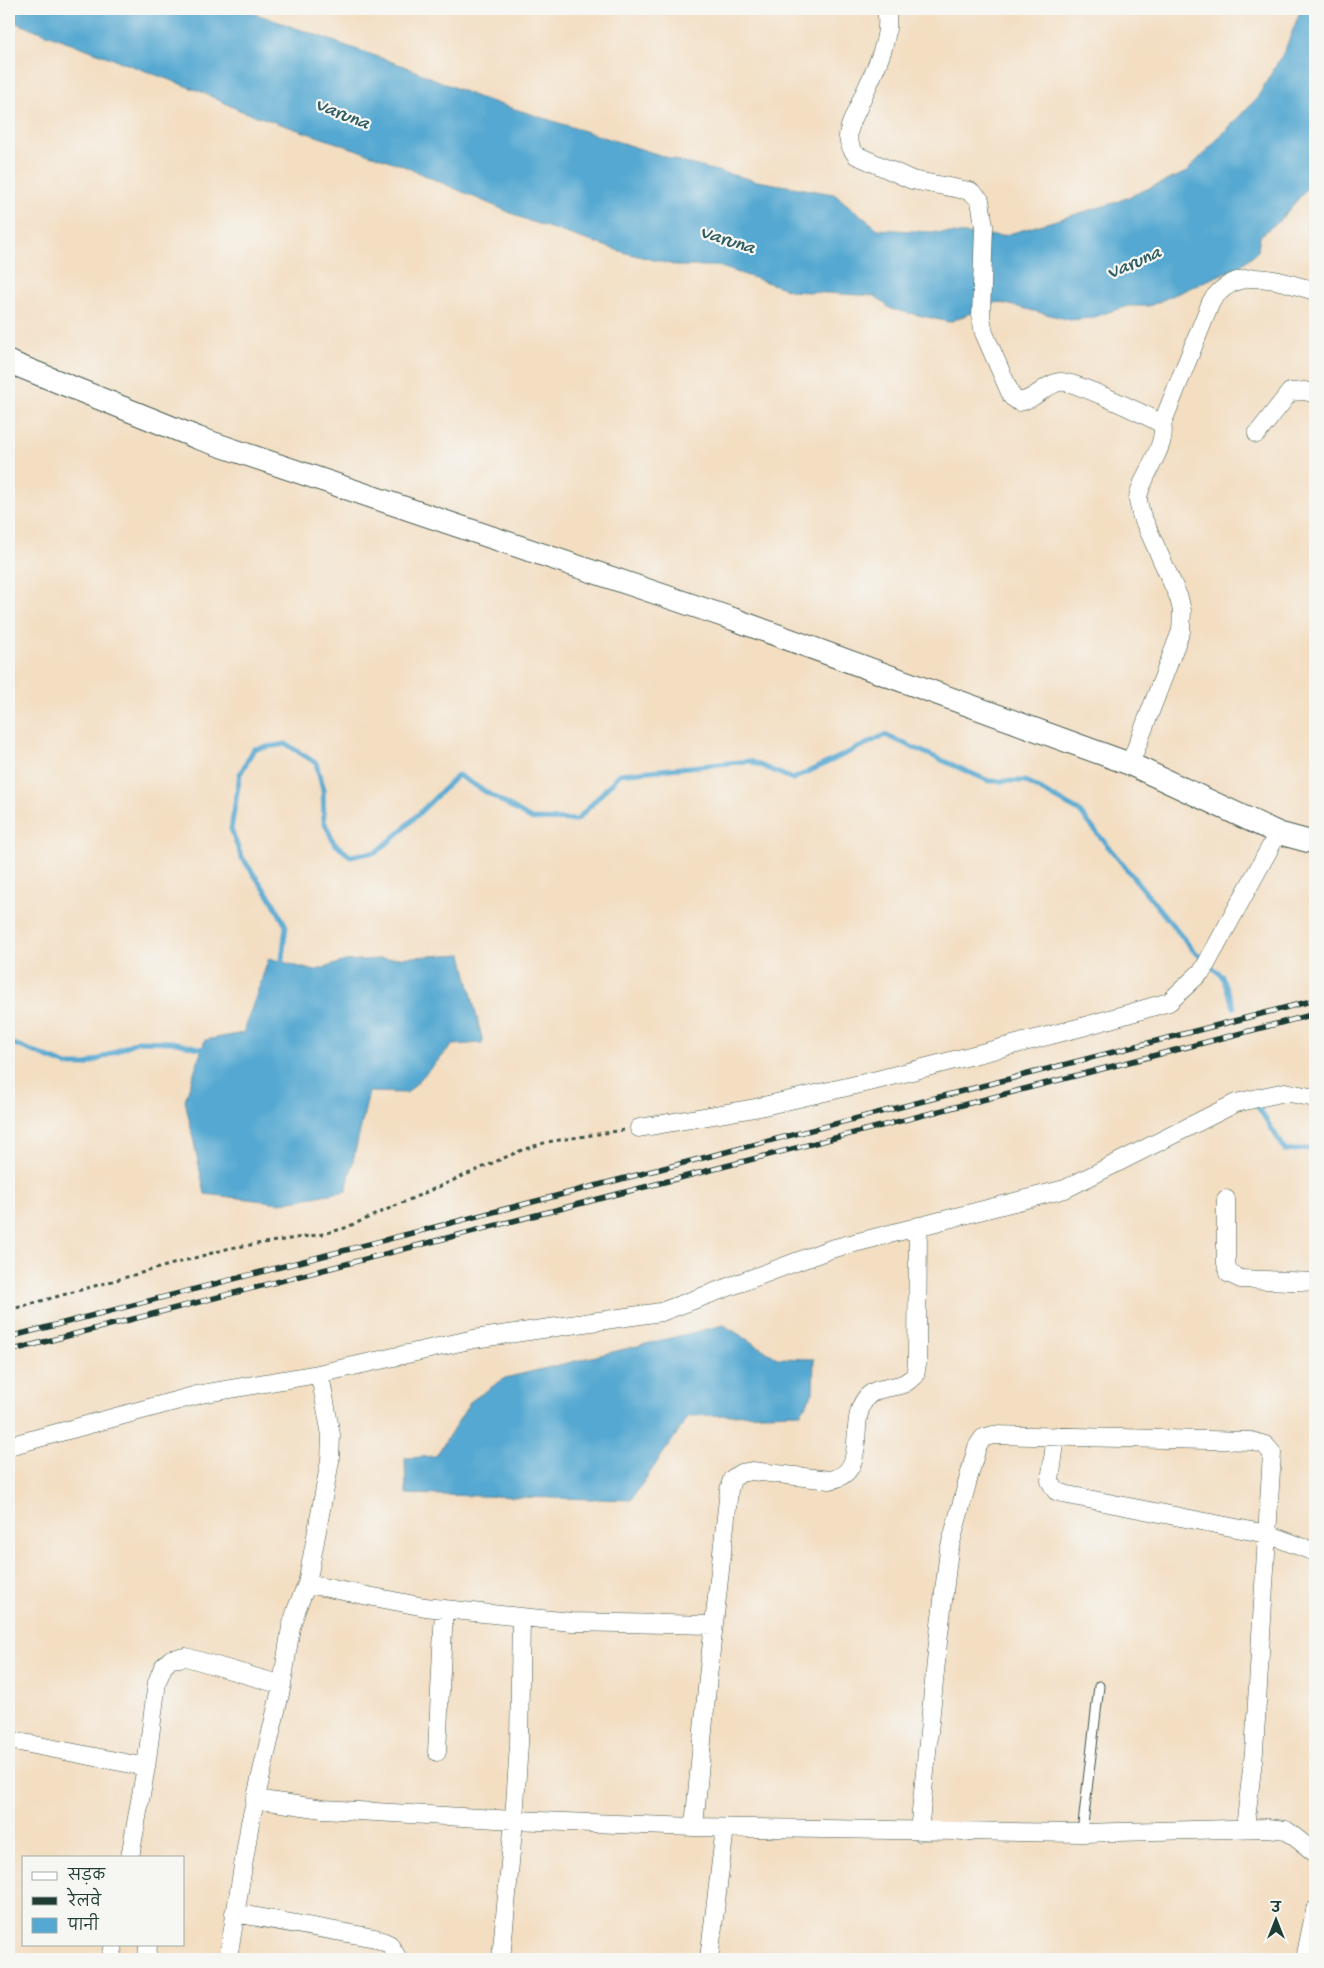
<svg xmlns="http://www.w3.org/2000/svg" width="1324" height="1968" font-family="'Gochi Hand','Playpen Sans Deva',sans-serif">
	<rect width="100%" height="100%" fill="#f6f6f2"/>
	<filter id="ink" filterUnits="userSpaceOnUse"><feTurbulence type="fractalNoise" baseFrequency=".02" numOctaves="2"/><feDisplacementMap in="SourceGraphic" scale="10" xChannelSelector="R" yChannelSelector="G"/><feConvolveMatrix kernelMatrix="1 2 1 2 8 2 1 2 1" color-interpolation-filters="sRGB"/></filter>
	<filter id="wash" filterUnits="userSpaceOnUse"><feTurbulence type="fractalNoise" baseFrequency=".0096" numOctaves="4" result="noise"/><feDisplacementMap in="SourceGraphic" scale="20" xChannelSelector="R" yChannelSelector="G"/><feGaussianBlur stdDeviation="1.12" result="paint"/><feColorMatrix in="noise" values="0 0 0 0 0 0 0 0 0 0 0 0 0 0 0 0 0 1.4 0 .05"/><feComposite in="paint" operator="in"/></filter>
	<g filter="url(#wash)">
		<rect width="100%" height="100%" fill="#f3dec2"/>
		<!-- water -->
		<path fill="#55a8d1" stroke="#3a7282" d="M 9,9 L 242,9 L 401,65 L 477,97 L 685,163 L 757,181 L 834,194 L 878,229 L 1002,236 L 1114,203 L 1185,173 L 1257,98 L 1285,50 L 1301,9 L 1315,9 L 1315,180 L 1279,221 L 1260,236 L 1258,251 L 1240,266 L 1149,306 L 1128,306 L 1090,318 L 1070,320 L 998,302 L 949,322 L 891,309 L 875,296 L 793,291 L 718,266 L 678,266 L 626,253 L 529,221 L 399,164 L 239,110 L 202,92 L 9,20 Z
			M 462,954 L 483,1043 L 453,1045 L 407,1093 L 369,1092 L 346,1191 L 280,1203 L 205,1194 L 185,1100 L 205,1040 L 243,1033 L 269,958 L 314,971 L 345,961 Z
			M 724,1325 L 777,1358 L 814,1359 L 813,1393 L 801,1413 L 689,1416 L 631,1500 L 406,1494 L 405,1458 L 436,1456 L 471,1401 L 505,1378 Z"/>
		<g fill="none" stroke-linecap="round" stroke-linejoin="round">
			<!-- stream -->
			<path stroke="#55a8d1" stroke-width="5" d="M 279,968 L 282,960 L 286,926 L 272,900 L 241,856 L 231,829 L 240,774 L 254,749 L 286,744 L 316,763 L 323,789 L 324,821 L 334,843 L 350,856 L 377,852 L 401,831 L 458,775 L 531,819 L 577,820 L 620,774 L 750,761 L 793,779 L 885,735 L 989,781 L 1025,781 L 1079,811 L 1193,950 L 1222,976 L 1234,1007
				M 9,1042 L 67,1065 L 86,1065 L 138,1041 L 172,1042 L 208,1050
				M 1256,1104 L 1286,1151 L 1315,1148"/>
		</g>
	</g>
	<g filter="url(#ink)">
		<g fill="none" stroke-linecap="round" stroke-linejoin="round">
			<defs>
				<path id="service" d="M 1082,1833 L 1099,1686"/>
				<path id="minor" d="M 886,9 C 893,42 870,78 858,108 C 854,116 848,128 848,137 C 849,144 852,150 856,155 L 912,180 L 970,191 L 980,200 L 984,226 L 981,317 L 984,333 L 1012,397 L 1019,402 C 1035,400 1045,384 1060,382 C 1073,380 1148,416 1162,424 C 1168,446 1141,476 1138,498 C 1138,503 1140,509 1141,514 L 1179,598 L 1182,611 L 1181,631 L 1130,764
					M 1162,424 L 1211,302 C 1237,263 1279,281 1315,291
					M 1257,434 L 1290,392 L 1305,391 L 1315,394
					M 639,1128 L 755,1108 L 873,1081 L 1082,1027 L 1169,1002 L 1203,970 L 1278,833
					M 1226,1199 L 1226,1263 L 1228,1273 L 1241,1279 L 1315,1282
					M 1056,1436 L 1050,1481 L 1056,1491 L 1068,1495 L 1267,1534 L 1315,1552
					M 9,1446 L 201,1394 L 318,1374 L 474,1339 L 661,1312 L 831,1249 L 1065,1189 L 1236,1103 L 1285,1092 L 1315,1098
					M 307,1584 L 425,1607 L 521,1617 L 572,1622 L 713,1625
					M 9,1740 L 146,1767
					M 437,1752 L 444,1609
					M 255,1799 L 323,1809 L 514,1820 L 694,1827 L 1082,1833 L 1267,1828 L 1286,1830 L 1315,1853
					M 694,1827 L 708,1677 L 729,1490 L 732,1479 L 741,1473 L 752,1471 L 830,1480 C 871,1472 846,1423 866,1398 C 876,1386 893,1389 905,1383 C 908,1381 912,1378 915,1376 L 917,1364 L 918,1226
					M 919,1832 L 938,1642 L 949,1550 L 977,1447 L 983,1438 L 993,1435 L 1252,1441 L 1265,1445 L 1272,1453 L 1254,1752 L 1245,1828
					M 130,1857 L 146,1767 L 157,1682 L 163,1667 L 171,1659 L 186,1657 L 282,1685
					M 234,1913 L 375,1938 L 389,1944 L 398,1959
					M 111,1959 L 114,1944
					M 147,1959 L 148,1944
					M 228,1959 L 250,1823 L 282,1685 L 291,1627 L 297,1608 L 307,1584 L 330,1461 L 331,1435 L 322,1386 L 318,1374
					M 501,1959 L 514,1820 L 519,1744 L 521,1617
					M 709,1959 L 725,1828
					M 1305,1959 L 1315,1910"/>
				<path id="tertiary" d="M 9,362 L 198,438 L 733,619 L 1130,764 L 1278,833 L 1315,843"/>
			</defs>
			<!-- service casing -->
			<use href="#service" stroke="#3f5549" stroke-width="11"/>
			<!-- minor casing -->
			<use href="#minor" stroke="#3f5549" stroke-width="19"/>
			<!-- tertiary casing -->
			<use href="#tertiary" stroke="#3f5549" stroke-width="24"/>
			<!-- path -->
			<path stroke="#3f5549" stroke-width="3" stroke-dasharray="4 4" stroke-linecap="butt" d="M 9,1310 L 230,1248 L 323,1234 L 345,1228 L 522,1150 L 547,1142 L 624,1130"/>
			<!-- service -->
			<use href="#service" stroke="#fff" stroke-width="9"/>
			<!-- minor -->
			<use href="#minor" stroke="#fff" stroke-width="18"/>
			<!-- tertiary -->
			<use href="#tertiary" stroke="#fff" stroke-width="22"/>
			<defs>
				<path id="rail" d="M 9,1337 L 1315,1000
					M 9,1351 L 1315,1014"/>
			</defs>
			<!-- rail casing -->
			<use href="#rail" stroke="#1f3d34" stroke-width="5.5"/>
			<!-- rail -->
			<use href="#rail" stroke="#f6f6f2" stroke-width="4" stroke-dasharray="11" stroke-linecap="butt"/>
		</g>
	</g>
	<g text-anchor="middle" stroke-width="4.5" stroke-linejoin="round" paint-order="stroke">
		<!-- water labels -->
		<g font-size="19" font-style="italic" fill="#2f5d63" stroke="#f6f6f2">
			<text transform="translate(343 112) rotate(22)" y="7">Varuna</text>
			<text transform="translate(728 238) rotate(18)" y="7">Varuna</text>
			<text transform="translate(1133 261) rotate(-24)" y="7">Varuna</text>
		</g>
	</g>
	<!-- margin -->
	<rect width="1324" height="1968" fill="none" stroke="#f6f6f2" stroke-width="30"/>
	<!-- legend -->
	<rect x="22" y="1856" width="162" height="90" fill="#f6f6f2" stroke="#a0aca6"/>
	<rect x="32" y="1872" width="25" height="8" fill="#ffffff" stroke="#a0aca6"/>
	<text x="68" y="1880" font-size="15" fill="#1f3d34">सड़क</text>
	<rect x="32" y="1897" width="25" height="8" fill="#1f3d34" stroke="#a0aca6"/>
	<text x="68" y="1906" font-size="15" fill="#1f3d34">रेलवे</text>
	<rect x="32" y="1918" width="25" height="15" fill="#55a8d1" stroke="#a0aca6"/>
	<text x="68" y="1930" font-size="15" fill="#1f3d34">पानी</text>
	<!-- north arrow -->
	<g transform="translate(1276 1920)" stroke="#f6f6f2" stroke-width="4" paint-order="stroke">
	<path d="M0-4L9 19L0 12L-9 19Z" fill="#1f3d34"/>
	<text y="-8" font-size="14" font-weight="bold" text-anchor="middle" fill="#1f3d34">उ</text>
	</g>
</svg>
